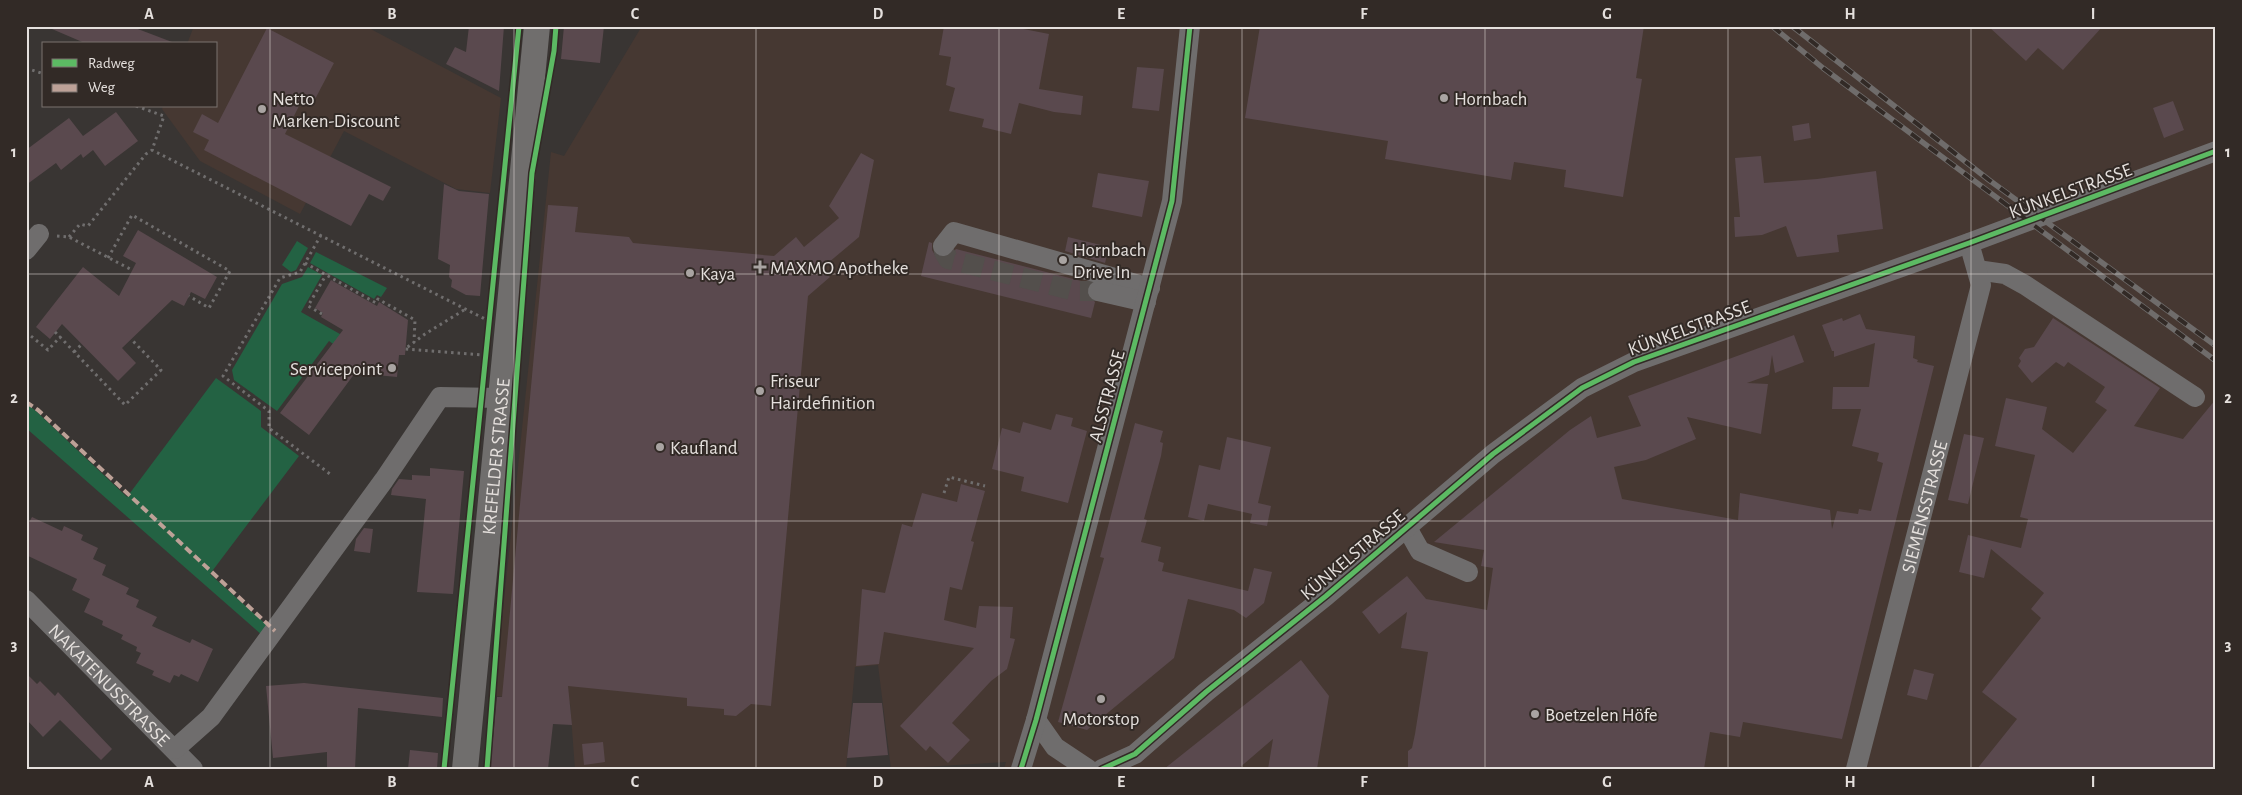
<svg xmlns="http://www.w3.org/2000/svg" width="2242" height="795" font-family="'Alegreya Sans',sans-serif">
	<rect width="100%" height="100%" fill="#393533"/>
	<!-- built -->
	<path fill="#463832" d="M 194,26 L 365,26 L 501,98 L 490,193 L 456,189 L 344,131 L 300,214 L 200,161 L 162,109 L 163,106 L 216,106 L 216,44 L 187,44 Z
		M 642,26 L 2216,26 L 2216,769 L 1004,769 L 1006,762 L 891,769 L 878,665 L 855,667 L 846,769 L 575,769 L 570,703 L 494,696 L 551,152 L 564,156 Z"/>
	<!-- green -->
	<path fill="#236243" d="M 297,241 L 308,248 L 296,270 L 291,272 L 282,265 Z
		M 316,252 L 387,288 L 381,297 L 377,295 L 374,299 L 310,263 Z
		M 308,267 L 322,275 L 301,312 L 347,338 L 339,348 L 329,341 L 277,411 L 234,380 L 232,370 L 282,284 L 302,277 Z
		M 216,378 L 261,411 L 261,427 L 299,456 L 210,574 L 270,628 L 263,636 L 26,428 L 26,403 L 37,412 L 127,497 Z"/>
	<!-- building -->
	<path fill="#5a494e" d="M 45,26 L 130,26 L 172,42 L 87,44 Z
		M 469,26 L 504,26 L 499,91 L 446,64 L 455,47 L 466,52 Z
		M 564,26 L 604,26 L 600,63 L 561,59 Z
		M 944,26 L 1008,26 L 1049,34 L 1039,89 L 1083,96 L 1081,115 L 1054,112 L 1019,103 L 1011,134 L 982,127 L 984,119 L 949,111 L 955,88 L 946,85 L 951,57 L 939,55 Z
		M 1260,26 L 1644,26 L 1636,78 L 1642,79 L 1623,197 L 1564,187 L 1566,170 L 1514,162 L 1511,180 L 1385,159 L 1388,141 L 1245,118 Z
		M 1988,26 L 2103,26 L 2063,70 L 2038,48 L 2026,61 Z
		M 267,28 L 334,63 L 313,103 L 303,98 L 285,134 L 391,187 L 383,201 L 369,194 L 351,226 L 204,150 L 209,140 L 193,132 L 202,114 L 218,123 Z
		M 1137,67 L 1164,69 L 1159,111 L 1132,108 Z
		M 2173,101 L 2184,130 L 2164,138 L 2153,108 Z
		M 116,112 L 138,141 L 105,166 L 93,150 L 83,158 L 81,154 L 61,170 L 56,163 L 26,185 L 26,150 L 69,118 L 83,136 Z
		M 1809,123 L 1811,138 L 1794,141 L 1792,126 Z
		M 861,153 L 874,160 L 859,237 L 822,268 L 830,277 L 808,296 L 771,706 L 751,704 L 736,716 L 724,715 L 724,709 L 687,706 L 687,698 L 568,686 L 572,725 L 553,724 L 548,769 L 490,769 L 497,697 L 502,697 L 548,205 L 578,207 L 575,232 L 629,237 L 633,243 L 774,256 L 796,237 L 804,247 L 839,218 L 829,206 Z
		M 1761,156 L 1764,183 L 1817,179 L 1876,171 L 1883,229 L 1837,235 L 1839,252 L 1797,257 L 1786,226 L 1762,235 L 1735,237 L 1734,217 L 1740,217 L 1735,158 Z
		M 1098,173 L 1149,181 L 1142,217 L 1092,207 Z
		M 444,184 L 459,191 L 489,194 L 480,296 L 466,295 L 451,287 L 452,280 L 449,277 L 450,265 L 438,259 Z
		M 138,230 L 217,277 L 205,299 L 191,292 L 184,306 L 172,300 L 122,348 L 136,363 L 118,381 L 62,324 L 50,339 L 36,327 L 83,267 L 119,296 L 136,263 L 123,256 Z
		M 1068,237 L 1109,247 L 1105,263 L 1065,251 Z
		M 929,242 L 932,243 L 932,250 L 935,255 L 941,258 L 948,257 L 956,249 L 1089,283 L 1087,294 L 1095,302 L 1091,318 L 921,276 Z
		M 331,280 L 377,306 L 379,302 L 408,320 L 405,355 L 399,355 L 397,377 L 355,373 L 309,435 L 280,413 L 343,330 L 321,317 L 323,313 L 315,308 Z
		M 1860,314 L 1866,329 L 1915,336 L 1913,358 L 1918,360 L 1917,362 L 1934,366 L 1842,739 L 1743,722 L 1740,737 L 1710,732 L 1704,769 L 1408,769 L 1408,751 L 1412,748 L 1415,734 L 1428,652 L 1401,648 L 1407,612 L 1379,634 L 1362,612 L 1407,576 L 1426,599 L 1487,610 L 1493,568 L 1481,566 L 1484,550 L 1434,542 L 1570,430 L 1591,416 L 1597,438 L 1641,426 L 1628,396 L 1794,335 L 1804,362 L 1775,373 L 1772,355 L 1769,375 L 1747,383 L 1768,384 L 1761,434 L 1687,417 L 1696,439 L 1646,460 L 1614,467 L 1622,499 L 1738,520 L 1740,493 L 1830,510 L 1832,529 L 1837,511 L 1858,514 L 1859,509 L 1871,511 L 1883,463 L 1877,461 L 1879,453 L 1852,446 L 1861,409 L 1832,409 L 1833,387 L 1869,387 L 1875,343 L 1834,357 L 1834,351 L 1832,351 L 1822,325 L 1842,318 L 1843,321 Z
		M 2053,318 L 2160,388 L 2134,426 L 2183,439 L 2216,399 L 2216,769 L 1977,769 L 2017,719 L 1982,692 L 2041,618 L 2031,609 L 2044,593 L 1991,549 L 1984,578 L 1959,572 L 1968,535 L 2021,548 L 2028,519 L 2020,517 L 2035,455 L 1995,446 L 2006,398 L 2047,407 L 2042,429 L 2073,453 L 2107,410 L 2095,402 L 2105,387 L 2068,362 L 2064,367 L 2056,362 L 2032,383 L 2018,366 L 2021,361 L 2019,358 L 2025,349 L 2034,347 Z
		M 1056,414 L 1073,418 L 1071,426 L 1087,431 L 1068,503 L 1021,491 L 1024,477 L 992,469 L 1002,428 L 1020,433 L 1023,422 L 1051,430 Z
		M 1135,423 L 1163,431 L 1160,442 L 1163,443 L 1161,456 L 1144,519 L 1147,520 L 1141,542 L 1161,547 L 1158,561 L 1164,563 L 1162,571 L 1248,591 L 1254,568 L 1272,572 L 1264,603 L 1246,618 L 1234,610 L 1188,599 L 1174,658 L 1087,730 L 1058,722 L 1104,558 L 1100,557 Z
		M 1964,434 L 1984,438 L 1968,504 L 1948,500 Z
		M 1227,437 L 1271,447 L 1258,503 L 1271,506 L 1267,526 L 1250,523 L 1252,514 L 1208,504 L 1204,521 L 1188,517 L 1199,465 L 1220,470 Z
		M 430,468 L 464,471 L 453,594 L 417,592 L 426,499 L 391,495 L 392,489 L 399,479 L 412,480 L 412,475 L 430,476 Z
		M 961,484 L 985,491 L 971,541 L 974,542 L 962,590 L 950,587 L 944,620 L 976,628 L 979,606 L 1013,607 L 1010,638 L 1015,639 L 1007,669 L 991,681 L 952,723 L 970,740 L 948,763 L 930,746 L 926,751 L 900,726 L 974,648 L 884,632 L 879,664 L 856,666 L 862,589 L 885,593 L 902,524 L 912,527 L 922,493 L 957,502 Z
		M 32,517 L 62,531 L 64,526 L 83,535 L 81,540 L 98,548 L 93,559 L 106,565 L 102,575 L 129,588 L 126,594 L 139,600 L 136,607 L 157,617 L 152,626 L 190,643 L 192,639 L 213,649 L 198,682 L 181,674 L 179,677 L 174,675 L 170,683 L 152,675 L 154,671 L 136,663 L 141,653 L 136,651 L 137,647 L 121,639 L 123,635 L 102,625 L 103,621 L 84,612 L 90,599 L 72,590 L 77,579 L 26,555 L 26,528 Z
		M 364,528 L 373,529 L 370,553 L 354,551 L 356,539 Z
		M 1301,660 L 1329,696 L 1317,769 L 1268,769 L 1273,739 L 1238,769 L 1164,769 Z
		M 1914,669 L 1934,674 L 1927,700 L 1907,695 Z
		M 26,673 L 37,684 L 40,681 L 55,696 L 58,692 L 112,749 L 101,760 L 60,720 L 43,737 L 26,719 Z
		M 304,683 L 443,698 L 442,717 L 358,708 L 355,769 L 327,767 L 327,752 L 273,758 L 266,686 Z
		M 853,703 L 882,703 L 888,755 L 847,758 Z
		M 603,742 L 605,762 L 584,765 L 582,744 Z
		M 410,750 L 438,753 L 437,769 L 408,769 Z"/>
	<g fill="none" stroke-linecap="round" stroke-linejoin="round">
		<!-- minor-tunnel -->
		<path stroke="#534f4c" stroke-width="20" stroke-dasharray="20 10" stroke-linecap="butt" d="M 943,246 L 944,252 L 948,259 L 1075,291 L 1098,291"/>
		<!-- path -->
		<path stroke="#706e6e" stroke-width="3" stroke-dasharray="2.5 4" stroke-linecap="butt" d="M 26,68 L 44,74
			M 136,106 L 164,116 L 152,150 L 485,319
			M 321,235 L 300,272 L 280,278 L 223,376 L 269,411 L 269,428 L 330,474
			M 57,236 L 69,237 L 132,270
			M 69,237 L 80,224 L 88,226 L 146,154 L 152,150
			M 108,258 L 132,215 L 230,271 L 209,308 L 189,296
			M 305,263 L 376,303 L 378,299 L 415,320 L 414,342
			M 464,310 L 425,334 L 405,349 L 484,355
			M 322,314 L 308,306 L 326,275
			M 26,332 L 48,350 L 60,337 L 125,405 L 161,370 L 131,339
			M 55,332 L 60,337
			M 74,352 L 82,344
			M 944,493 L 949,477 L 985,486"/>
		<!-- minor -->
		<g stroke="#6f6d6d" stroke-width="20">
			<path d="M 943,246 L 954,232 L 1150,288"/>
			<path d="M 26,250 L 39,234"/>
			<path d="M 1977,270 L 2005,274 L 2025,285 L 2195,397"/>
			<path d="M 1098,291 L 1146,302"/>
			<path d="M 1407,528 L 1420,551 L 1468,572"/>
			<path id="s1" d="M 26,600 L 193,769"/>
			<path d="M 1036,720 L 1055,747 L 1088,769"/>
			<path d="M 175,749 L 211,717 L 384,480 L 440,397 L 501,398"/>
			<path d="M 1021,769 L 1036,720 L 1172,201 L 1190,26"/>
			<path d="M 1102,769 L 1135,754 L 1206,692 L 1326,596 L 1493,454 L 1582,388 L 1634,362 L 1969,243 L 2216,151"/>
			<path id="s2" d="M 1856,769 L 1981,285 L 1969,243"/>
		</g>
		<!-- major -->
		<path stroke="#706e6d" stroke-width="26" id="s3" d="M 465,769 L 537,26"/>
		<defs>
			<path id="rail" d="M 1772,26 L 1823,68 L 2216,361
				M 1792,26 L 1989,180 L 2216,346"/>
		</defs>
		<!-- rail casing -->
		<use href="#rail" stroke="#6f6c6b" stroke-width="5.5"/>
		<!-- rail -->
		<use href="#rail" stroke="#322a26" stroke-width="4" stroke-dasharray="11" stroke-linecap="butt"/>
		<!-- quiet -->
		<path stroke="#bda197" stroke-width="4" stroke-dasharray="8 4" stroke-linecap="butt" d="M 26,402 L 38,410 L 275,631"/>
		<defs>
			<path id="cycleway" d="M 444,769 L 519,26
				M 487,769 L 532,173 L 554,51 L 556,26
				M 1021,769 L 1036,720 L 1172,201 L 1190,26
				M 1102,769 L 1135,754 L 1206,692 L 1326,596 L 1493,454 L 1582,388 L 1634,362 L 1969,243 L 2216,151"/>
		</defs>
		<!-- cycleway casing -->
		<use href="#cycleway" stroke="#322a26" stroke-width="8"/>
		<!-- cycleway -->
		<use href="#cycleway" stroke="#5cba63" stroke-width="5"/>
	</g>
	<!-- grid -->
	<path fill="none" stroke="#e5e0dd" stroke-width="1" stroke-opacity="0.55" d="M 270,26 L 270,769M 514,26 L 514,769M 756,26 L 756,769M 999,26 L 999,769M 1242,26 L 1242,769M 1485,26 L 1485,769M 1728,26 L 1728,769M 1971,26 L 1971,769M 26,274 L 2216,274M 26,521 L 2216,521"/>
	<!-- markers -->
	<g fill="#a9a4a2" stroke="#322a26" stroke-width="2">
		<circle cx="1444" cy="98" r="5"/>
		<circle cx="262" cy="109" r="5"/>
		<circle cx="1063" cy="260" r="5"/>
		<path d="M757.5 259.5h5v5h5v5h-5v5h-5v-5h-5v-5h5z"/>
		<circle cx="690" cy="273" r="5"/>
		<circle cx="392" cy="368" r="5"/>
		<circle cx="760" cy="391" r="5"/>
		<circle cx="660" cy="447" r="5"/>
		<circle cx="1101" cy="699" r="5"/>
		<circle cx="1535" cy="714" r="5"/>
	</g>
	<g text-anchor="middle" stroke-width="4" stroke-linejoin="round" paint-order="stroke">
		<!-- poi labels -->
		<g font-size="19" fill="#e5e0dd" stroke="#322a26" text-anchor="start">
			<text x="272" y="105">Netto<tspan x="272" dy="22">Marken-Discount</tspan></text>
			<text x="1454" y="105">Hornbach</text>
			<text x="1073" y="256">Hornbach<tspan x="1073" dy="22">Drive In</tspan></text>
			<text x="770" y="274">MAXMO Apotheke</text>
			<text x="700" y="280">Kaya</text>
			<text x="382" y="375" text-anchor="end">Servicepoint</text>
			<text x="770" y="387">Friseur<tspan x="770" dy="22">Hairdefinition</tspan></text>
			<text x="670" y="454">Kaufland</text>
			<text x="1545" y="721">Boetzelen Höfe</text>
			<text x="1101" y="725" text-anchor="middle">Motorstop</text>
		</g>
		<!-- street labels -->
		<g font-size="19" fill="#e5e0dd" stroke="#322a26">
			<text transform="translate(2070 190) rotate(-20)" y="7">KÜNKELSTRASSE</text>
			<text transform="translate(1689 327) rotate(-20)" y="7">KÜNKELSTRASSE</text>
			<text transform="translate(1106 396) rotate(-75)" y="7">ALSSTRASSE</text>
			<text dy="7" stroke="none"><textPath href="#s3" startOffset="314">KREFELDER STRASSE</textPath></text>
			<text dy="7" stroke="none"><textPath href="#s2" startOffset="271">SIEMENSSTRASSE</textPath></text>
			<text transform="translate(1352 554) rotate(-40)" y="7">KÜNKELSTRASSE</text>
			<text dy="7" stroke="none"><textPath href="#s1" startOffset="119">NAKATENUSSTRASSE</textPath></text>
		</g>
	</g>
	<!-- border -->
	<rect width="2242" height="795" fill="none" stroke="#322a26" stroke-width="55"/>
	<!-- legend -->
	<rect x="42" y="42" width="175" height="65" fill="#322a26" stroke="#7a736f"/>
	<rect x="52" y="59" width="25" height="8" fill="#5cba63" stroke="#7a736f"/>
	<text x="88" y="68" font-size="15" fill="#e5e0dd">Radweg</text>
	<rect x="52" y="84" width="25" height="8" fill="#bda197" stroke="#7a736f"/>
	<text x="88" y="92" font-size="15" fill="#e5e0dd">Weg</text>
	<rect x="28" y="28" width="2186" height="740" fill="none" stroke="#e5e0dd" stroke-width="2"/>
	<g font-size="16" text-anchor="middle" font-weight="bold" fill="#e5e0dd">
		<text x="149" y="19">A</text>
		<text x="392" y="19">B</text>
		<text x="635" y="19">C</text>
		<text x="878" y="19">D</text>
		<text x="1121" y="19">E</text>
		<text x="1364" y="19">F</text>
		<text x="1607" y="19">G</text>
		<text x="1850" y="19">H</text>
		<text x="2093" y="19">I</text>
		<text x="14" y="157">1</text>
		<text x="2228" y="157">1</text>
		<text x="14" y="403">2</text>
		<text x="2228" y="403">2</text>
		<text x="14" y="650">3</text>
		<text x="2228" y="650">3</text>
		<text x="149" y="787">A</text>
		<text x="392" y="787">B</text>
		<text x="635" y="787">C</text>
		<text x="878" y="787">D</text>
		<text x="1121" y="787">E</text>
		<text x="1364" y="787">F</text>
		<text x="1607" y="787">G</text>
		<text x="1850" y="787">H</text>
		<text x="2093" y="787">I</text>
	</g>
</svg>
